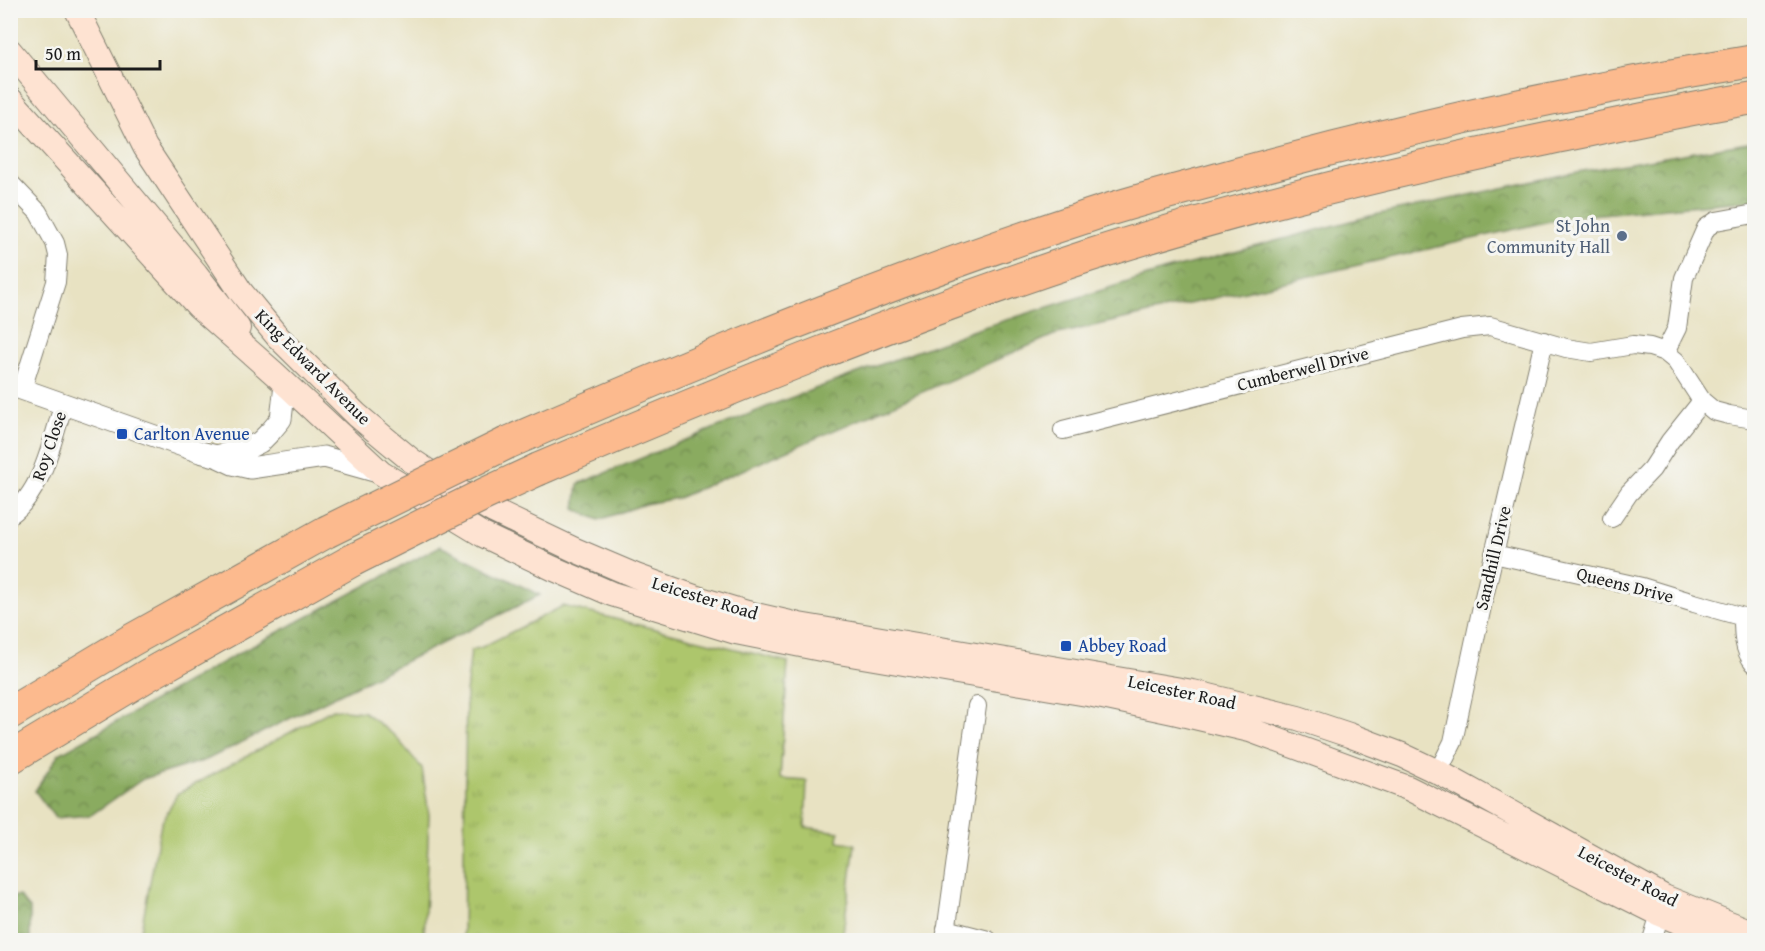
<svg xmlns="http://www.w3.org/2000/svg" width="1765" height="951" font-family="'Gentium Book Plus',serif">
	<defs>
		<pattern id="grass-tufts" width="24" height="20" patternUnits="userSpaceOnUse" patternTransform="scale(1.5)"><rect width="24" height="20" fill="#adc66c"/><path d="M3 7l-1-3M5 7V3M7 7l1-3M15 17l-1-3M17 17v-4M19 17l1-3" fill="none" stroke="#94aa5d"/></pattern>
		<pattern id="forest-crowns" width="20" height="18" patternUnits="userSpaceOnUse" patternTransform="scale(1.5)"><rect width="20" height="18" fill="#8aab60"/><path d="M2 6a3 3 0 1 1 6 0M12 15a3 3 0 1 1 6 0" fill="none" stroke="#708a4e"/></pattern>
	</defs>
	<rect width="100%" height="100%" fill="#f6f6f2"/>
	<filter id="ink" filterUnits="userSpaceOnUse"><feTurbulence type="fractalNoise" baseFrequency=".0167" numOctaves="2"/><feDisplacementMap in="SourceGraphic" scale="12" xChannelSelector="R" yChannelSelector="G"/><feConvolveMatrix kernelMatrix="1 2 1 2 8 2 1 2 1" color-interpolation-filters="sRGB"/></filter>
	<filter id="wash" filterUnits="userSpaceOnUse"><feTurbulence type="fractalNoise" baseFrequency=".008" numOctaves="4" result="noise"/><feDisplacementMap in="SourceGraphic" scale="24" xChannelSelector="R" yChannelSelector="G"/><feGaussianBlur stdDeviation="1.35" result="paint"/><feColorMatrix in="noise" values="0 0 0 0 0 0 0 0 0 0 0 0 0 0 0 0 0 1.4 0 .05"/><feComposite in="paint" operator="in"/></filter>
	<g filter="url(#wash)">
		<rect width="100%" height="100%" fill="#e8e2c2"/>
		<!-- grass -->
		<path fill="url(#grass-tufts)" stroke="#647144" stroke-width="1.5" d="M 563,606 L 788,662 L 780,779 L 807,781 L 805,827 L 839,832 L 838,841 L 855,844 L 842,940 L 463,940 L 466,693 L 471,650 L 482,647 Z"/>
		<!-- forest -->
		<path fill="url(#forest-crowns)" stroke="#53643e" stroke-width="1.5" d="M 1754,142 L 1754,200 L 1568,217 L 1054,335 L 678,498 L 645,504 L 599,520 L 575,509 L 578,484 L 774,404 L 974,330 L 1163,271 L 1370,216 L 1577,172 Z
			M 440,546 L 540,595 L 206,760 L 143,779 L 91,815 L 55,818 L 35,791 L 59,754 L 241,652 Z
			M 19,896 L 30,909 L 30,940 L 11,940 L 11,897 Z"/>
		<!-- pitch -->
		<path fill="#adc66c" stroke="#647144" stroke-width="1.5" d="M 333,709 L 364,712 L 395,736 L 422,768 L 429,815 L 424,940 L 139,940 L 161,824 L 177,794 Z"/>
	</g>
	<g filter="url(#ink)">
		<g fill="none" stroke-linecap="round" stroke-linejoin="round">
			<defs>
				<path id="minor" d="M 10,183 L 38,212 L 55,243 L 58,255 L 56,282 L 22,389
					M 1665,352 L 1677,328 L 1684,278 L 1706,228 L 1716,221 L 1749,215
					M 1063,430 L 1462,329 L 1490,326 L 1566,348 L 1591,352 L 1633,345 L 1650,347 L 1665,352 L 1676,361 L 1702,401 L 1714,411 L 1729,415 L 1754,419
					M 10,515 C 43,492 52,440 64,403
					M 1612,518 L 1629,493 L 1652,469 L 1670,441 L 1702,401
					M 1494,554 L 1642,587 L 1694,603 L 1754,620
					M 1743,617 C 1743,633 1743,650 1754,663
					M 1438,772 L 1453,742 L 1484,597 L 1544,341
					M 946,929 L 988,940
					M 945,940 L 977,706
					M 1652,940 L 1660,914"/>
				<path id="tertiary" d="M 10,385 L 200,452 L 216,456 L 233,464 L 250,468 L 324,457 L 381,473
					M 216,456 L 246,449 L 260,442 L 271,431 L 281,419 L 285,385"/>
				<path id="secondary" d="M 77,10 L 145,147 L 241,292 L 278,337 L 357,415 L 388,441 L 411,460 L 450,486 L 493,511 L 575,550 L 636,576 L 697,598 L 747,613 L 799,625 L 1193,692 L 1298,718 L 1349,735 L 1402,755 L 1438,772 L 1664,897 L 1754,933
					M 10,51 L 196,274 L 238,328
					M 10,99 L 198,306 L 275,374 L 381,473 L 483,535 L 552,568 L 612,594 L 736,632 L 821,649 L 1093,695 L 1173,712 L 1250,730 L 1408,788 L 1660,914 L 1723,940"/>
				<path id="motorway" d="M 507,443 C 696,361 887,282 1083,218 C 1126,203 1171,192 1215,180 C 1393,130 1573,91 1754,61
					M 539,469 C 720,392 901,317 1088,256 C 1238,208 1393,171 1547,139 C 1616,125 1685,109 1754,98
					M 10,713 L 130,641 L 326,532
					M 10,758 L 148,675 L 353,560"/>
			</defs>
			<!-- minor casing -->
			<use href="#minor" stroke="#827f6f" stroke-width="20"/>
			<!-- tertiary casing -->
			<use href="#tertiary" stroke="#827f6f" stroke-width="23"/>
			<!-- secondary casing -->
			<use href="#secondary" stroke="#827f6f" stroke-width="26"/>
			<!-- motorway casing -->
			<use href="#motorway" stroke="#827f6f" stroke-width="34"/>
			<!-- minor -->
			<use href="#minor" stroke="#fff" stroke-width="18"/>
			<!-- tertiary -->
			<use href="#tertiary" stroke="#fff" stroke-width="21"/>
			<!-- secondary -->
			<use href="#secondary" stroke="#fee3d2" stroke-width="24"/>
			<!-- motorway -->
			<use href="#motorway" stroke="#fcba8e" stroke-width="32"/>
			<defs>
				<path id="motorway-bridge" d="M 326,532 L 507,443
					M 353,560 L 485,494 L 539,469"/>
			</defs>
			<!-- motorway-bridge casing -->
			<use href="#motorway-bridge" stroke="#827f6f" stroke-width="34" stroke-linecap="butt"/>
			<!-- motorway-bridge -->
			<use href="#motorway-bridge" stroke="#fcba8e" stroke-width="32"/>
		</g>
	</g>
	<!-- markers -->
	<circle fill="#5c6f8a" stroke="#f6f6f2" stroke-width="2" cx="1622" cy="236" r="6"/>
	<g fill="#1a4fb4" stroke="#f6f6f2" stroke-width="2">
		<rect x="116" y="428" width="12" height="12" rx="3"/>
		<rect x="1060" y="640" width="12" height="12" rx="3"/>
	</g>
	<g text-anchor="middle" stroke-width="6" stroke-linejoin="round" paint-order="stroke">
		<!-- service labels -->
		<g font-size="18" fill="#4e5e75" stroke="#f6f6f2" text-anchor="end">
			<text x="1610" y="232">St John<tspan x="1610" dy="21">Community Hall</tspan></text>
		</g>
		<!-- street labels -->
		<g font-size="18" fill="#1c1c1c" stroke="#f6f6f2">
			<text transform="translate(313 367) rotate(45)" y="6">King Edward Avenue</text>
			<text transform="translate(1303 369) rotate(-14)" y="6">Cumberwell Drive</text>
			<text transform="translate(49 446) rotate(-71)" y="6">Roy Close</text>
			<text transform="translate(1493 558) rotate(-77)" y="6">Sandhill Drive</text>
			<text transform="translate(1625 585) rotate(14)" y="6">Queens Drive</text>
			<text transform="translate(705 598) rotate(17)" y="6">Leicester Road</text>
			<text transform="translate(1182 692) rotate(12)" y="6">Leicester Road</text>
			<text transform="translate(1628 876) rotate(28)" y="6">Leicester Road</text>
		</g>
		<!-- transit labels -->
		<g font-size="18" fill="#164399" stroke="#f6f6f2" text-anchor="start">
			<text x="134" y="440">Carlton Avenue</text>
			<text x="1078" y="652">Abbey Road</text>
		</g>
	</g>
	<!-- margin -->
	<rect width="1765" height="951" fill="none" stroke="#f6f6f2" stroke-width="36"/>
	<!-- scale -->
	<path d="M36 60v9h124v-9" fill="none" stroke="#1c1c1c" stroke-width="3"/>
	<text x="45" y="60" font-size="18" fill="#1c1c1c" stroke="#f6f6f2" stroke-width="4.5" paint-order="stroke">50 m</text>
</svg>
